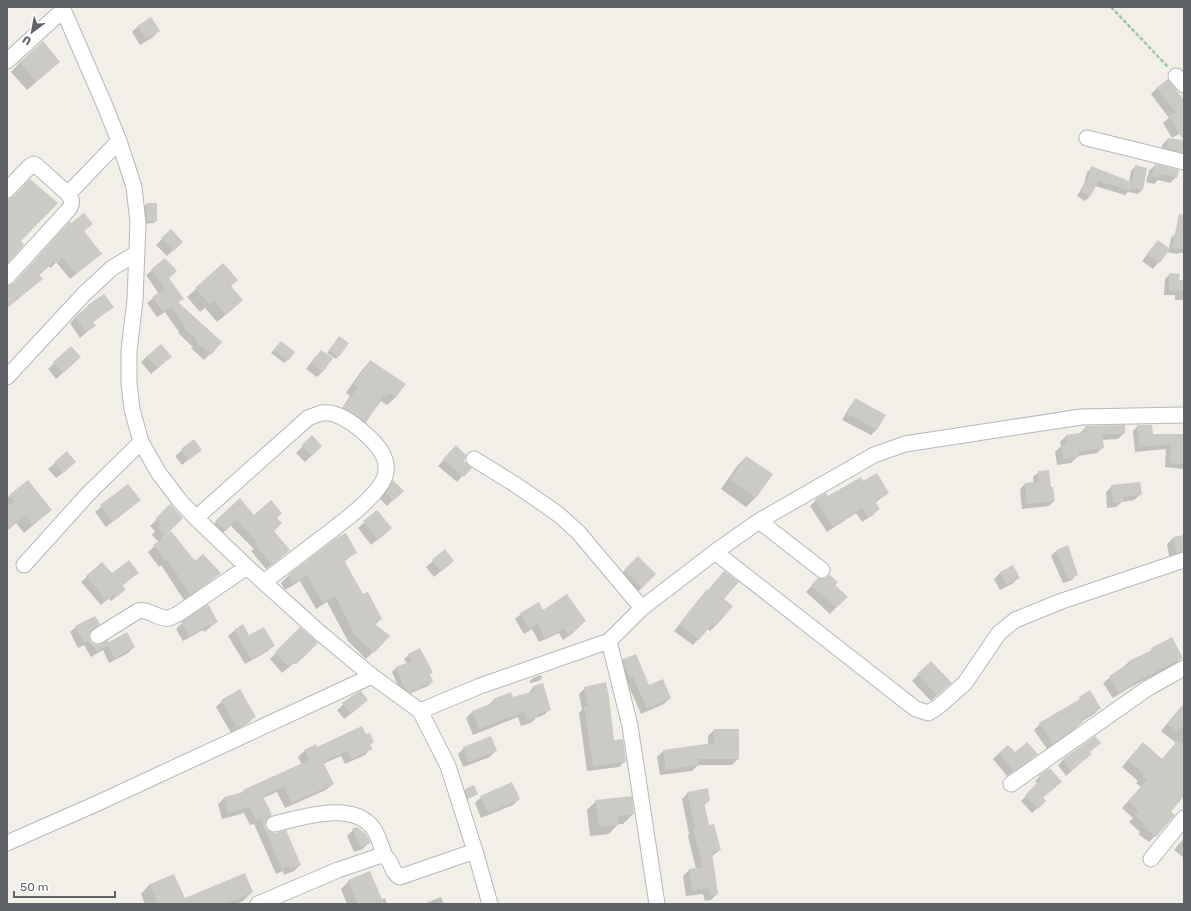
<svg xmlns="http://www.w3.org/2000/svg" width="1191" height="911" font-family="Rubik,sans-serif">
	<rect width="100%" height="100%" fill="#f1efe8"/>
	<!-- shadow -->
	<path fill="#0003" d="M 138,26 L 159,30 L 153,37 L 140,45 L 132,32 Z
		M 20,62 L 59,62 L 27,90 L 11,72 Z
		M 1157,88 L 1180,96 L 1184,103 L 1184,131 L 1172,138 L 1163,123 L 1169,118 L 1151,94 Z
		M 1168,139 L 1184,141 L 1184,159 L 1161,154 L 1162,145 Z
		M 1155,165 L 1176,177 L 1170,183 L 1158,180 L 1154,184 L 1146,182 L 1149,171 Z
		M 1136,166 L 1146,169 L 1142,190 L 1138,194 L 1128,192 L 1125,195 L 1095,186 L 1090,196 L 1085,201 L 1077,196 L 1084,184 L 1087,172 L 1092,168 L 1129,182 L 1131,171 Z
		M 147,204 L 156,221 L 153,223 L 144,224 L 144,207 Z
		M 171,230 L 182,242 L 167,256 L 156,245 Z
		M 83,231 L 101,254 L 70,279 L 56,262 L 51,268 L 49,266 L 38,276 L 42,279 L 7,308 L 7,286 L 10,287 Z
		M 1176,233 L 1184,234 L 1184,253 L 1179,253 L 1177,254 L 1167,252 L 1153,269 L 1142,261 L 1158,241 L 1169,249 L 1171,238 Z
		M 165,260 L 168,278 L 182,299 L 178,303 L 221,342 L 204,360 L 191,348 L 193,347 L 178,333 L 179,332 L 165,312 L 157,317 L 147,303 L 159,294 L 146,275 Z
		M 1170,274 L 1178,281 L 1184,281 L 1184,300 L 1175,300 L 1175,295 L 1164,295 L 1165,279 Z
		M 196,289 L 234,308 L 217,322 L 205,308 L 200,312 L 187,297 Z
		M 112,307 L 92,323 L 94,326 L 80,338 L 70,323 L 76,317 Z
		M 337,340 L 338,356 L 336,359 L 327,353 Z
		M 281,342 L 287,360 L 284,363 L 271,353 Z
		M 71,348 L 74,363 L 56,379 L 48,369 Z
		M 147,356 L 164,363 L 151,374 L 141,362 Z
		M 315,357 L 323,371 L 317,377 L 306,369 Z
		M 370,361 L 404,384 L 396,397 L 387,405 L 381,401 L 365,422 L 357,430 L 336,417 L 350,396 L 346,393 L 362,370 Z
		M 856,400 L 877,429 L 871,435 L 842,420 L 850,406 Z
		M 1138,426 L 1152,435 L 1182,435 L 1184,432 L 1184,468 L 1183,469 L 1165,467 L 1166,449 L 1135,452 L 1133,431 Z
		M 1086,427 L 1124,433 L 1118,439 L 1102,440 L 1103,447 L 1097,453 L 1078,456 L 1071,463 L 1057,465 L 1055,452 L 1061,446 L 1060,442 L 1066,436 L 1080,433 Z
		M 312,437 L 321,446 L 305,462 L 296,453 Z
		M 194,441 L 200,450 L 182,465 L 175,456 Z
		M 67,453 L 69,468 L 56,478 L 48,469 Z
		M 450,453 L 463,461 L 470,468 L 457,482 L 438,466 Z
		M 746,457 L 771,475 L 755,498 L 746,507 L 721,489 L 737,466 Z
		M 1039,472 L 1050,488 L 1054,501 L 1049,506 L 1022,509 L 1020,489 L 1025,484 L 1034,483 L 1033,477 Z
		M 28,481 L 51,510 L 24,533 L 16,523 L 7,531 L 7,498 Z
		M 393,481 L 402,491 L 387,506 L 380,499 L 387,487 Z
		M 863,483 L 888,493 L 875,503 L 879,509 L 873,515 L 862,522 L 856,513 L 827,532 L 810,506 L 816,500 L 828,498 Z
		M 128,485 L 133,506 L 106,527 L 95,512 Z
		M 1112,486 L 1141,494 L 1134,500 L 1122,502 L 1116,507 L 1107,508 L 1106,492 Z
		M 240,499 L 254,517 L 276,518 L 272,531 L 289,550 L 266,569 L 251,551 L 254,549 L 230,525 L 220,536 L 211,527 Z
		M 170,506 L 181,518 L 162,538 L 194,563 L 219,573 L 213,579 L 184,600 L 161,565 L 159,567 L 148,552 L 159,542 L 152,535 L 155,531 L 150,526 Z
		M 377,511 L 391,528 L 371,545 L 358,528 Z
		M 1184,536 L 1184,554 L 1169,557 L 1167,544 L 1173,538 Z
		M 335,540 L 356,552 L 344,562 L 363,595 L 381,619 L 375,625 L 389,636 L 366,659 L 348,641 L 327,602 L 316,609 L 300,581 L 285,590 L 281,583 L 288,576 Z
		M 445,551 L 453,561 L 434,577 L 426,567 Z
		M 1056,551 L 1077,574 L 1072,580 L 1063,583 L 1051,556 Z
		M 638,557 L 655,574 L 636,594 L 618,577 Z
		M 102,563 L 112,575 L 137,573 L 122,586 L 119,594 L 111,601 L 109,598 L 101,605 L 81,582 Z
		M 1000,573 L 1018,578 L 1012,584 L 1000,590 L 994,579 Z
		M 818,579 L 834,585 L 846,597 L 830,614 L 806,592 Z
		M 707,591 L 723,599 L 716,625 L 710,631 L 707,629 L 693,645 L 674,631 L 701,597 Z
		M 539,604 L 543,611 L 585,621 L 572,634 L 563,640 L 559,633 L 539,642 L 532,629 L 524,634 L 515,619 L 521,614 Z
		M 217,622 L 204,632 L 203,630 L 183,641 L 176,629 L 182,623 Z
		M 98,624 L 89,633 L 88,637 L 90,642 L 93,645 L 99,646 L 108,643 L 134,647 L 128,653 L 109,663 L 103,650 L 91,657 L 84,645 L 78,648 L 70,632 L 76,627 Z
		M 300,629 L 317,643 L 296,664 L 294,663 L 282,673 L 270,659 Z
		M 235,630 L 249,637 L 274,645 L 268,651 L 245,664 L 228,636 Z
		M 1152,649 L 1182,657 L 1176,664 L 1129,688 L 1113,698 L 1103,683 L 1129,662 L 1148,653 Z
		M 409,655 L 432,682 L 428,686 L 404,696 L 401,693 L 392,672 L 396,668 L 407,664 L 404,659 Z
		M 635,655 L 649,686 L 670,698 L 664,704 L 641,714 L 627,682 L 617,666 L 623,660 Z
		M 931,662 L 944,689 L 931,701 L 912,681 Z
		M 541,675 L 542,678 L 539,681 L 530,683 L 530,681 L 533,678 Z
		M 533,687 L 550,709 L 544,715 L 536,718 L 531,723 L 521,726 L 518,717 L 473,735 L 466,718 L 472,712 L 487,706 L 494,700 L 513,698 L 528,694 Z
		M 585,688 L 613,742 L 625,761 L 619,767 L 587,771 L 579,713 L 582,710 L 579,694 Z
		M 1089,692 L 1100,708 L 1094,714 L 1081,722 L 1076,728 L 1047,749 L 1034,730 L 1040,724 L 1075,703 Z
		M 354,695 L 361,706 L 344,719 L 337,710 Z
		M 222,701 L 254,717 L 248,723 L 231,733 L 216,707 Z
		M 1184,710 L 1184,794 L 1169,812 L 1155,836 L 1149,842 L 1138,834 L 1140,832 L 1129,822 L 1133,818 L 1122,808 L 1141,787 L 1136,783 L 1138,781 L 1122,767 L 1136,750 L 1162,760 L 1176,743 L 1161,731 L 1175,714 Z
		M 714,730 L 738,759 L 732,765 L 698,765 L 692,771 L 660,775 L 657,757 L 663,751 L 708,745 L 708,736 Z
		M 365,736 L 373,742 L 370,745 L 371,748 L 365,755 L 345,764 L 341,756 L 323,764 L 333,784 L 326,790 L 285,808 L 277,792 L 263,798 L 271,815 L 265,821 L 264,826 L 266,831 L 300,865 L 294,871 L 284,875 L 283,871 L 276,874 L 254,824 L 250,825 L 244,813 L 222,819 L 218,804 L 224,798 L 241,794 L 243,791 L 302,765 L 298,757 L 304,751 L 315,746 L 316,748 Z
		M 464,748 L 496,750 L 490,757 L 463,767 L 458,754 Z
		M 1089,752 L 1091,754 L 1066,776 L 1058,765 L 1064,759 Z
		M 999,753 L 1036,754 L 1030,760 L 1007,776 L 993,759 Z
		M 1040,776 L 1056,787 L 1042,798 L 1045,801 L 1032,813 L 1021,801 L 1038,784 L 1035,781 Z
		M 465,790 L 477,793 L 465,801 L 463,793 Z
		M 688,793 L 709,801 L 703,806 L 708,826 L 720,850 L 712,856 L 717,894 L 711,900 L 705,901 L 703,894 L 686,896 L 683,876 L 689,870 L 696,869 L 688,836 L 689,834 L 682,799 Z
		M 481,797 L 519,799 L 513,805 L 481,818 L 475,803 Z
		M 596,801 L 633,814 L 623,824 L 618,824 L 609,834 L 590,836 L 587,810 Z
		M 353,830 L 369,842 L 363,849 L 354,852 L 347,836 Z
		M 1184,838 L 1184,858 L 1174,850 Z
		M 349,881 L 381,900 L 385,898 L 387,904 L 347,904 L 341,889 Z
		M 150,884 L 184,900 L 252,892 L 243,901 L 236,904 L 145,904 L 141,894 Z
		M 441,897 L 444,904 L 425,904 L 426,903 Z"/>
	<!-- building -->
	<path fill="#cccac5" d="M 151,17 L 160,31 L 146,39 L 137,26 Z
		M 43,41 L 60,62 L 36,82 L 20,62 Z
		M 1168,79 L 1184,100 L 1183,153 L 1167,148 L 1168,138 L 1183,140 L 1169,116 L 1176,112 L 1156,88 Z
		M 1155,164 L 1179,170 L 1177,178 L 1162,174 L 1161,178 L 1151,176 Z
		M 1135,165 L 1147,168 L 1143,190 L 1131,188 L 1130,191 L 1099,181 L 1090,197 L 1081,192 L 1088,178 L 1091,166 L 1132,182 Z
		M 30,179 L 58,203 L 21,241 L 24,245 L 7,264 L 7,200 L 14,196 Z
		M 147,203 L 157,203 L 157,221 L 147,221 Z
		M 84,213 L 93,224 L 84,231 L 102,254 L 76,274 L 62,258 L 57,263 L 55,261 L 39,275 L 43,279 L 7,308 L 7,286 L 14,283 L 70,221 L 71,223 Z
		M 1179,214 L 1184,215 L 1184,250 L 1172,248 Z
		M 171,229 L 183,242 L 174,251 L 161,238 Z
		M 1158,240 L 1170,249 L 1160,263 L 1147,254 Z
		M 165,258 L 177,271 L 169,278 L 184,299 L 178,302 L 222,342 L 211,355 L 196,342 L 198,341 L 183,327 L 184,325 L 171,307 L 163,312 L 152,297 L 165,289 L 151,269 Z
		M 223,263 L 238,280 L 231,286 L 243,300 L 226,315 L 214,301 L 209,304 L 195,288 Z
		M 1169,273 L 1180,274 L 1179,280 L 1184,280 L 1184,291 L 1169,290 Z
		M 104,294 L 114,307 L 93,322 L 96,326 L 86,332 L 75,317 L 88,306 L 88,305 Z
		M 339,336 L 349,343 L 339,357 L 329,350 Z
		M 281,341 L 295,352 L 288,361 L 273,350 Z
		M 161,344 L 172,357 L 157,368 L 147,356 Z
		M 71,346 L 81,357 L 63,373 L 53,362 Z
		M 321,350 L 333,358 L 323,372 L 311,362 Z
		M 370,360 L 406,384 L 396,397 L 389,393 L 386,397 L 383,395 L 366,423 L 343,408 L 358,387 L 354,384 Z
		M 855,398 L 886,415 L 877,430 L 847,414 Z
		M 1125,425 L 1125,434 L 1102,434 L 1104,448 L 1078,452 L 1079,457 L 1063,459 L 1061,445 L 1067,444 L 1066,435 L 1086,432 L 1085,426 Z
		M 1137,425 L 1152,425 L 1153,434 L 1184,434 L 1184,464 L 1170,463 L 1171,444 L 1140,447 Z
		M 312,435 L 322,446 L 312,456 L 301,446 Z
		M 194,439 L 202,450 L 189,460 L 181,449 Z
		M 456,445 L 466,455 L 464,461 L 472,468 L 464,477 L 443,459 Z
		M 67,451 L 76,462 L 63,473 L 54,462 Z
		M 746,456 L 773,474 L 756,498 L 730,480 Z
		M 1049,470 L 1051,487 L 1053,487 L 1055,501 L 1027,504 L 1025,483 L 1039,481 L 1038,471 Z
		M 877,473 L 889,493 L 875,501 L 880,509 L 868,517 L 862,508 L 833,527 L 815,499 L 826,493 L 828,496 L 861,477 L 863,481 Z
		M 28,480 L 52,510 L 33,525 L 25,516 L 7,530 L 7,507 L 14,501 L 9,495 Z
		M 393,480 L 404,491 L 393,501 L 386,493 Z
		M 1140,482 L 1142,495 L 1123,497 L 1123,502 L 1113,503 L 1111,485 Z
		M 128,484 L 141,500 L 113,522 L 100,505 Z
		M 240,498 L 254,515 L 271,500 L 282,513 L 277,518 L 282,523 L 274,531 L 290,550 L 272,565 L 255,545 L 258,543 L 236,520 L 226,531 L 215,521 Z
		M 170,504 L 183,518 L 166,535 L 171,531 L 195,561 L 203,554 L 221,573 L 190,595 L 168,560 L 166,561 L 153,545 L 165,536 L 157,528 L 161,524 L 155,519 Z
		M 377,510 L 392,528 L 378,540 L 363,521 Z
		M 346,533 L 357,553 L 344,560 L 363,594 L 368,592 L 382,619 L 374,623 L 390,636 L 374,653 L 354,634 L 335,596 L 323,602 L 307,575 L 293,584 L 288,575 L 335,539 Z
		M 1184,535 L 1184,551 L 1176,553 L 1173,537 Z
		M 1068,545 L 1078,575 L 1068,579 L 1056,550 Z
		M 445,549 L 454,561 L 441,572 L 432,560 Z
		M 638,556 L 656,574 L 642,588 L 624,570 Z
		M 129,560 L 139,573 L 122,585 L 126,589 L 117,597 L 115,594 L 106,601 L 86,576 L 102,562 L 112,573 Z
		M 1013,565 L 1020,578 L 1006,585 L 1000,572 Z
		M 724,571 L 739,582 L 724,599 L 733,606 L 716,626 L 713,623 L 699,640 L 679,624 L 707,589 L 708,590 Z
		M 830,575 L 838,582 L 835,585 L 848,597 L 836,608 L 811,585 L 818,578 L 825,578 Z
		M 567,594 L 586,621 L 577,627 L 578,628 L 569,635 L 564,629 L 544,638 L 538,624 L 529,629 L 520,613 L 539,602 L 543,610 Z
		M 208,604 L 218,622 L 211,626 L 209,625 L 189,636 L 181,622 Z
		M 95,616 L 100,624 L 90,632 L 89,637 L 91,641 L 93,644 L 99,645 L 108,640 L 109,642 L 127,632 L 135,647 L 115,658 L 108,646 L 96,652 L 90,640 L 84,643 L 75,626 Z
		M 243,624 L 249,635 L 264,627 L 275,646 L 251,659 L 234,630 Z
		M 300,627 L 318,643 L 302,659 L 301,657 L 289,667 L 275,652 Z
		M 1172,637 L 1183,658 L 1136,682 L 1119,693 L 1109,676 L 1130,663 L 1129,661 L 1152,650 L 1151,648 Z
		M 420,648 L 433,673 L 430,674 L 433,682 L 409,692 L 405,689 L 396,667 L 411,661 L 408,654 Z
		M 636,654 L 649,685 L 663,679 L 671,698 L 647,709 L 633,676 L 630,678 L 623,659 Z
		M 931,661 L 952,683 L 937,695 L 917,674 Z
		M 606,682 L 609,697 L 614,740 L 623,739 L 626,762 L 593,766 L 584,706 L 588,706 L 584,687 Z
		M 543,683 L 551,710 L 538,714 L 538,717 L 527,721 L 524,712 L 479,729 L 472,711 L 495,702 L 493,699 L 511,692 L 513,697 L 534,691 L 533,686 Z
		M 240,689 L 256,717 L 237,728 L 221,700 Z
		M 1090,690 L 1101,708 L 1081,720 L 1083,722 L 1053,744 L 1039,723 L 1080,699 L 1079,697 Z
		M 361,691 L 368,700 L 351,714 L 342,703 L 353,695 Z
		M 1184,703 L 1184,724 L 1177,732 L 1167,724 Z
		M 362,726 L 366,734 L 370,733 L 374,742 L 370,744 L 373,749 L 351,759 L 347,751 L 323,762 L 334,784 L 291,803 L 284,786 L 263,796 L 272,815 L 268,817 L 266,821 L 265,826 L 267,830 L 271,832 L 276,833 L 286,830 L 301,865 L 290,869 L 289,865 L 282,869 L 260,818 L 256,820 L 250,807 L 228,813 L 224,797 L 243,792 L 243,790 L 309,760 L 304,750 L 316,744 L 317,747 Z
		M 714,729 L 739,729 L 739,759 L 698,759 L 699,765 L 666,770 L 663,750 L 714,743 Z
		M 491,736 L 497,751 L 469,762 L 463,747 Z
		M 1095,736 L 1101,743 L 1090,752 L 1092,754 L 1071,771 L 1063,759 Z
		M 1178,740 L 1184,746 L 1184,796 L 1171,812 L 1175,815 L 1156,837 L 1144,827 L 1145,825 L 1135,815 L 1139,811 L 1128,801 L 1147,780 L 1142,776 L 1144,774 L 1128,760 L 1143,742 L 1162,759 Z
		M 1027,742 L 1038,754 L 1014,771 L 999,753 L 1008,745 L 1015,752 Z
		M 1050,768 L 1062,782 L 1043,797 L 1046,801 L 1038,809 L 1025,795 L 1042,778 L 1039,775 Z
		M 512,782 L 520,799 L 488,813 L 480,796 Z
		M 474,785 L 478,794 L 468,799 L 465,789 Z
		M 708,788 L 710,801 L 704,802 L 709,825 L 714,824 L 721,850 L 712,852 L 718,894 L 711,896 L 709,888 L 692,891 L 689,869 L 703,867 L 693,829 L 695,828 L 687,792 Z
		M 632,796 L 634,814 L 618,816 L 619,825 L 599,827 L 595,800 Z
		M 357,827 L 366,834 L 371,843 L 360,847 L 352,829 Z
		M 370,871 L 384,904 L 358,904 L 348,880 Z
		M 245,873 L 253,892 L 225,904 L 158,904 L 150,884 L 174,874 L 185,898 Z"/>
	<g fill="none" stroke-linecap="round" stroke-linejoin="round">
		<defs>
			<path id="minor" d="M 62,7 L 105,106 L 119,141 L 134,187 L 138,223 L 135,300 L 129,351 L 129,383 L 132,409 L 141,442 L 158,472 L 180,501 L 196,518 L 247,567 L 320,633 L 372,676 L 420,711
				M 7,61 L 63,10
				M 1176,76 L 1184,85
				M 1087,138 L 1184,162
				M 7,190 L 30,166 L 34,164 L 37,166 L 68,194
				M 7,277 L 69,209 C 73,203 72,199 68,194 L 119,141
				M 7,377 L 84,294 L 112,268 L 137,253
				M 474,459 L 516,485 L 558,514 L 578,532 L 642,608
				M 196,518 L 308,418 C 313,416 318,414 322,413 C 336,411 351,422 361,430 C 374,441 391,457 385,476 C 378,498 333,529 315,543 C 298,556 281,569 264,582
				M 759,521 L 822,570
				M 715,552 L 908,703 L 916,709 L 928,713 L 938,707 L 965,683 L 999,633 L 1015,620 L 1062,601 L 1184,560
				M 24,565 L 88,494 L 141,442
				M 98,636 L 138,611 C 149,608 158,620 169,618 C 172,617 175,615 178,614 L 247,567
				M 609,641 L 630,726 L 657,904
				M 1011,784 L 1148,688 L 1184,668
				M 274,824 C 301,818 352,800 373,828 C 379,836 381,847 385,856
				M 7,843 L 98,803 L 372,676
				M 1151,859 L 1184,818
				M 258,904 L 338,870 L 379,856 C 393,854 389,872 400,877 L 475,851
				M 490,904 L 475,851 L 448,766 L 420,711 L 480,686 L 609,641 L 642,608 L 715,552 L 759,521 L 874,455 L 905,444 L 1081,417 L 1184,415"/>
		</defs>
		<!-- minor casing -->
		<use href="#minor" stroke="#b5b8bc" stroke-width="17"/>
		<!-- path -->
		<path stroke="#9cc7a9" stroke-width="2.5" stroke-dasharray="4 2" stroke-linecap="butt" d="M 1111,7 L 1168,67"/>
		<!-- minor -->
		<use href="#minor" stroke="#fff" stroke-width="15"/>
	</g>
	<!-- border -->
	<rect width="1191" height="911" fill="none" stroke="#5f6368" stroke-width="16"/>
	<!-- north arrow -->
	<g transform="translate(32 32) rotate(212)" stroke="#ffffff" stroke-width="3" paint-order="stroke">
	<path d="M0-3L7 15L0 10L-7 15Z" fill="#5f6368"/>
	<text y="-6" font-size="11" font-weight="bold" text-anchor="middle" fill="#5f6368">U</text>
	</g>
	<!-- scale -->
	<path d="M14 891v6h101v-6" fill="none" stroke="#5f6368" stroke-width="2"/>
	<text x="20" y="891" font-size="12" fill="#5f6368" stroke="#ffffff" stroke-width="3" paint-order="stroke">50 m</text>
</svg>
